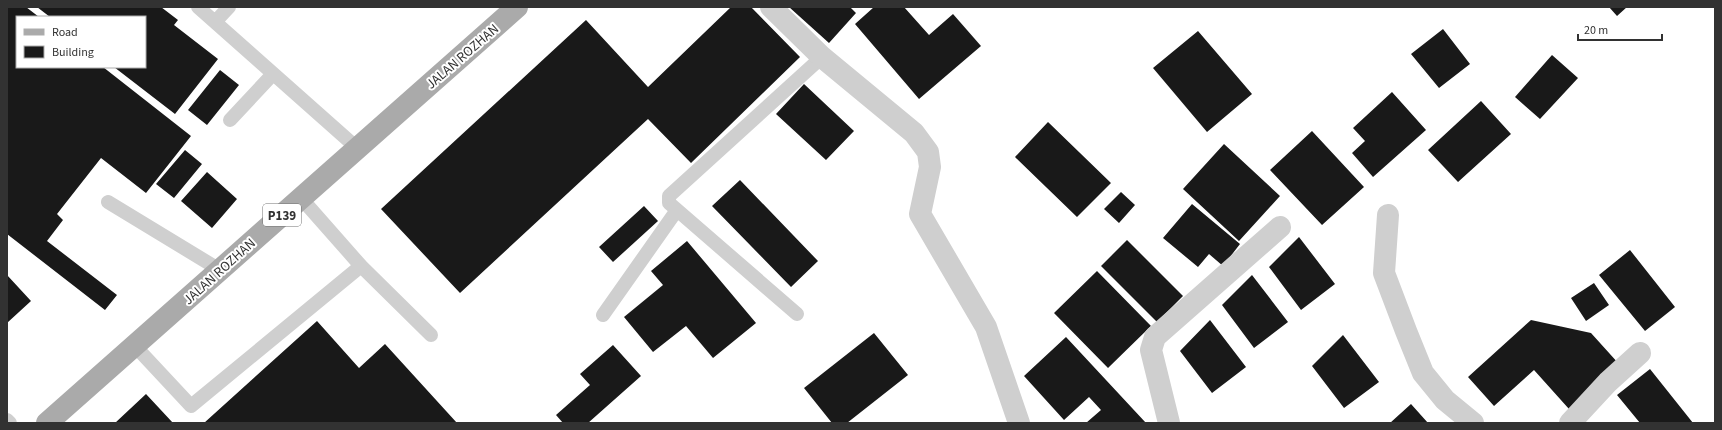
<svg xmlns="http://www.w3.org/2000/svg" width="1722" height="430" font-family="'Source Sans 3',sans-serif">
	<rect width="100%" height="100%" fill="#fff"/>
	<!-- building -->
	<path fill="#191919" d="M 7,7 L 26,7 L 39,17 L 17,17 L 17,67 L 103,67 L 191,136 L 146,193 L 101,158 L 57,214 L 63,220 L 47,241 L 117,295 L 105,310 L 7,234 Z
		M 37,7 L 161,7 L 178,20 L 174,25 L 218,59 L 175,114 L 114,67 L 145,67 L 145,17 L 50,17 Z
		M 731,7 L 751,7 L 800,57 L 691,163 L 648,119 L 460,293 L 381,209 L 586,20 L 648,87 Z
		M 789,7 L 850,7 L 856,13 L 829,43 Z
		M 874,7 L 904,7 L 929,35 L 953,14 L 981,46 L 919,99 L 855,24 Z
		M 1609,7 L 1627,7 L 1617,16 Z
		M 1443,29 L 1470,64 L 1439,88 L 1411,54 Z
		M 1198,31 L 1252,94 L 1207,132 L 1153,68 Z
		M 1552,55 L 1578,78 L 1540,119 L 1515,97 Z
		M 220,70 L 239,85 L 207,125 L 188,110 Z
		M 804,84 L 854,131 L 826,160 L 776,114 Z
		M 1392,92 L 1426,130 L 1373,177 L 1352,153 L 1365,141 L 1353,128 Z
		M 1481,101 L 1511,134 L 1458,182 L 1428,150 Z
		M 1048,122 L 1111,183 L 1077,217 L 1015,157 Z
		M 1312,131 L 1364,187 L 1322,225 L 1270,170 Z
		M 1224,144 L 1280,196 L 1239,241 L 1183,189 Z
		M 185,150 L 202,164 L 174,198 L 156,184 Z
		M 207,172 L 237,199 L 212,228 L 181,201 Z
		M 740,180 L 818,261 L 791,287 L 712,206 Z
		M 1121,192 L 1135,205 L 1119,223 L 1104,209 Z
		M 1192,204 L 1240,244 L 1223,266 L 1209,254 L 1198,267 L 1163,238 Z
		M 644,206 L 658,221 L 613,262 L 599,247 Z
		M 1299,237 L 1335,284 L 1301,310 L 1269,267 Z
		M 1127,240 L 1183,296 L 1157,322 L 1101,266 Z
		M 687,241 L 756,323 L 713,358 L 686,326 L 653,352 L 624,317 L 663,285 L 651,271 Z
		M 1630,250 L 1675,307 L 1645,331 L 1599,275 Z
		M 1097,271 L 1151,326 L 1108,368 L 1054,313 Z
		M 7,275 L 31,301 L 7,323 Z
		M 1252,275 L 1288,322 L 1254,348 L 1222,305 Z
		M 1594,283 L 1609,305 L 1586,321 L 1571,298 Z
		M 1210,320 L 1246,367 L 1212,393 L 1180,351 Z
		M 1531,320 L 1591,333 L 1619,364 L 1569,409 L 1534,370 L 1494,406 L 1468,377 Z
		M 317,321 L 359,368 L 385,344 L 457,423 L 204,423 Z
		M 874,333 L 908,375 L 847,423 L 832,423 L 804,388 Z
		M 1343,335 L 1379,382 L 1344,408 L 1312,366 Z
		M 1066,337 L 1146,423 L 1086,423 L 1101,410 L 1089,397 L 1064,420 L 1024,376 Z
		M 613,345 L 641,376 L 588,423 L 563,423 L 556,415 L 590,385 L 580,374 Z
		M 1650,369 L 1693,423 L 1640,423 L 1617,395 Z
		M 146,394 L 173,423 L 115,423 Z
		M 1411,404 L 1428,423 L 1390,423 Z"/>
	<g fill="none" stroke-linecap="round" stroke-linejoin="round">
		<!-- service -->
		<path stroke="#cfcfcf" stroke-width="14" d="M 198,7 L 357,148
			M 215,22 L 229,7
			M 230,120 L 273,74
			M 301,198 L 361,266
			M 108,202 L 220,270
			M 797,314 L 669,203 L 669,196 L 822,57
			M 603,315 L 677,210
			M 135,346 L 191,406 L 361,266 L 431,335
			M 7,420 L 10,423"/>
		<!-- minor -->
		<path stroke="#cfcfcf" stroke-width="22" d="M 771,7 L 822,57 L 914,133 L 928,152 L 930,167 L 920,214 L 986,327 L 1019,423
			M 1388,215 L 1384,273 L 1406,331 L 1423,373 L 1445,400 L 1473,423
			M 1169,423 L 1151,350 L 1155,337 L 1280,227
			M 1570,423 L 1608,382 L 1640,353"/>
		<!-- primary -->
		<path stroke="#aaa" stroke-width="22" d="M 47,423 L 517,7"/>
	</g>
	<g text-anchor="middle" stroke-width="4" stroke-linejoin="round" paint-order="stroke">
		<!-- shield labels -->
		<rect fill="#fff" stroke="#707070" stroke-width="1" x="263" y="204" width="38" height="22" rx="3"/>
		<g font-size="13" font-weight="bold" fill="#323232">
			<text x="282" y="220">P139</text>
		</g>
		<!-- street labels -->
		<g font-size="14" fill="#323232" stroke="#fff">
			<text transform="translate(462 56) rotate(-41)" y="5">JALAN ROZHAN</text>
			<text transform="translate(219 271) rotate(-42)" y="5">JALAN ROZHAN</text>
		</g>
	</g>
	<!-- border -->
	<rect width="1722" height="430" fill="none" stroke="#323232" stroke-width="16"/>
	<!-- legend -->
	<rect x="16" y="16" width="130" height="52" fill="#ffffff" stroke="#adadad"/>
	<rect x="24" y="29" width="20" height="6" fill="#aaaaaa" stroke="#adadad"/>
	<text x="52" y="36" font-size="12" fill="#323232">Road</text>
	<rect x="24" y="46" width="20" height="12" fill="#191919" stroke="#adadad"/>
	<text x="52" y="56" font-size="12" fill="#323232">Building</text>
	<!-- scale -->
	<path d="M1578 34v6h84v-6" fill="none" stroke="#323232" stroke-width="2"/>
	<text x="1584" y="34" font-size="12" fill="#323232" stroke="#ffffff" stroke-width="3" paint-order="stroke">20 m</text>
</svg>
